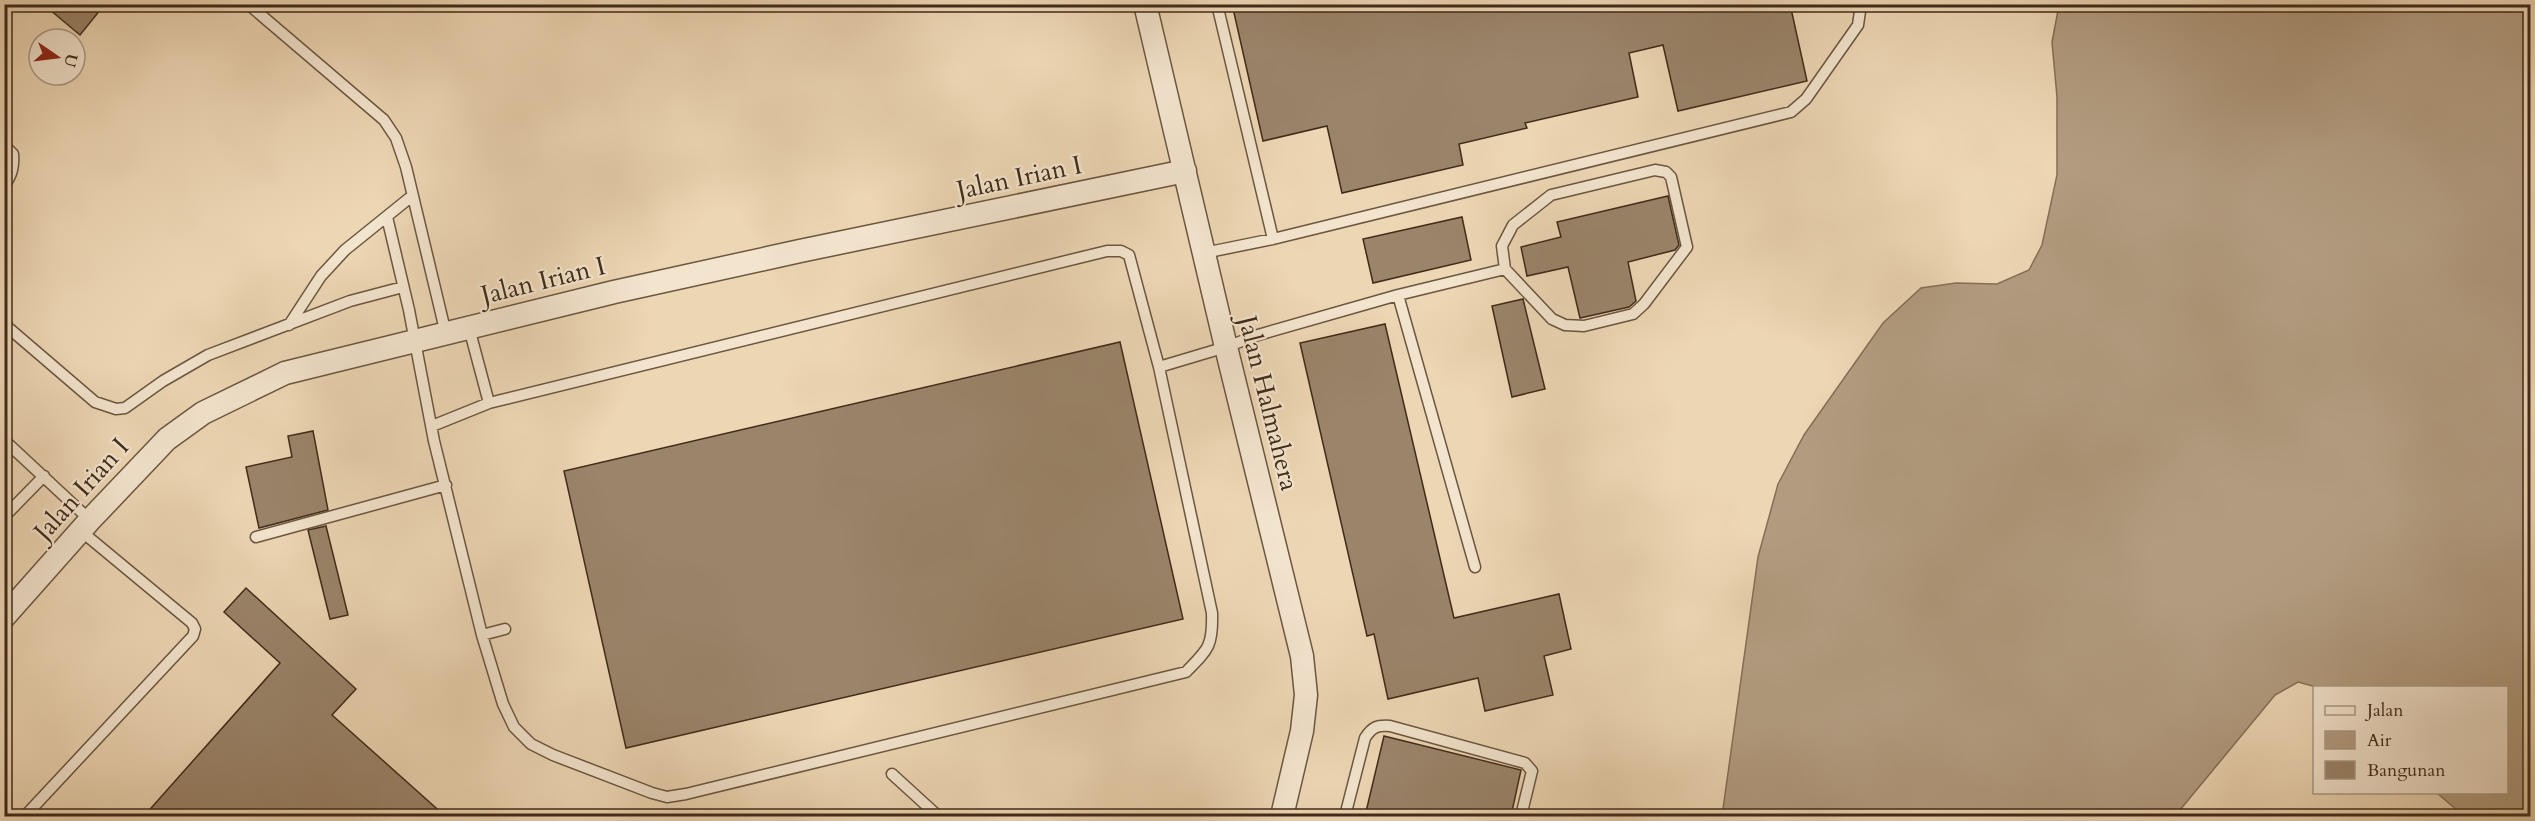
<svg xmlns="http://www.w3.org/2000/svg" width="2535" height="821" font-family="Cardo,serif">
	<rect width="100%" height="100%" fill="#edd6b4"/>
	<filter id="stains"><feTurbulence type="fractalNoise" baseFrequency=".00333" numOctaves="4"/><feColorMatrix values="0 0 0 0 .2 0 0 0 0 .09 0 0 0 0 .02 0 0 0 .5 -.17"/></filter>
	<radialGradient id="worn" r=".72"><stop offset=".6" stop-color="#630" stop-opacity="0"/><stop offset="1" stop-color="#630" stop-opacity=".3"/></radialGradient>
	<!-- water -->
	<path fill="#b29c80" stroke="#846f57" stroke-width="1.5" d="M 2059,5 L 2530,5 L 2530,816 L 2464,816 L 2437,793 L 2506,792 L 2506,688 L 2320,688 L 2298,682 L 2275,695 L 2175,816 L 1726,816 L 1723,809 L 1758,557 L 1778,484 L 1804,435 L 1883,323 L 1921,288 L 1956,283 L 1997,284 L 2029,270 L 2042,245 L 2057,175 L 2057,97 L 2052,42 Z"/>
	<!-- building -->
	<path fill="#9a846a" stroke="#402b1a" stroke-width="1.5" d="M 43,4 L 105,4 L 80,35 Z
		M 1232,4 L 1790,4 L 1807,81 L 1678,111 L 1663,45 L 1629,53 L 1638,97 L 1525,123 L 1527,128 L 1459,144 L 1463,165 L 1342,193 L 1327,126 L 1263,141 Z
		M 1668,196 L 1679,245 L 1675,250 L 1628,262 L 1636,301 L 1629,307 L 1580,318 L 1568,267 L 1527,276 L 1521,247 L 1561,237 L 1557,222 Z
		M 1462,217 L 1471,260 L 1373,283 L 1363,239 Z
		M 1523,299 L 1545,389 L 1512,397 L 1492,306 Z
		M 1385,324 L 1454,618 L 1559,594 L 1571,649 L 1544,656 L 1553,695 L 1485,711 L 1478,678 L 1388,699 L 1374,634 L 1367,636 L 1300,343 Z
		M 1120,342 L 1183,619 L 626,748 L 564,471 Z
		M 313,431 L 328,510 L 259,528 L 246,467 L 292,457 L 288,436 Z
		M 326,526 L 348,615 L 330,619 L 308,530 Z
		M 246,588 L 356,689 L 332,715 L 445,816 L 144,816 L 280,663 L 224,612 Z
		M 1384,736 L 1521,770 L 1511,816 L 1365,816 Z"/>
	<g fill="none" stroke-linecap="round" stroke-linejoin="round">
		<defs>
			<path id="lane" d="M 248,4 L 384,120 L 396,138 L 406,167 L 446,334
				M 1217,4 L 1273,239
				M 4,145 L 13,154 C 14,167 12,175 4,186
				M 1655,170 L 1666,172 L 1671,177 L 1687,247 L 1644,304 L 1633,314 L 1584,326 L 1565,325 L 1552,319 L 1505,269 L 1502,246 L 1513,225 L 1551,195 Z
				M 387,217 L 409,310 L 434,441 L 482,635 L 503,704 L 514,727 L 531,744 L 553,755 L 652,793 L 667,797 L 686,794 L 1186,672 C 1209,649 1213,645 1212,613 L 1159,367 L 1129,255 L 1121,251 L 1107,251 L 489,403 L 432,426
				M 1204,253 L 1273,239 L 1791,112 L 1806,99 L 1858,25 L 1861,4
				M 1398,295 L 1505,269
				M 4,324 L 95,402 L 116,409 L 125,408 L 163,381 L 208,355 L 350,301 L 403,287
				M 289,325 L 321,276 L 345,250 L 412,196
				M 469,328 L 489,403
				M 1159,367 L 1226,347 L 1258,335 L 1398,295 L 1475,567
				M 4,440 L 90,520
				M 4,517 L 44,476
				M 256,537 L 446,485
				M 482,635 L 505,629
				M 892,774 L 938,816
				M 25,816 L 193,636 L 195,629 L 192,623 L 81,531
				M 1345,816 L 1365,738 C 1372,727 1377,725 1390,726 L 1525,763 L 1532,771 L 1521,816"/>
			<path id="street" d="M 1145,4 L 1226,347 L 1302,656 L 1306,695 L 1302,731 L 1282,816
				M 4,617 L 90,520 L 167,439 L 203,413 L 285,373 L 614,292 L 800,251 L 1185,171"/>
		</defs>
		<!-- lane casing -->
		<use href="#lane" stroke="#6b5640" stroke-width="13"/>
		<!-- street casing -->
		<use href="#street" stroke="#6b5640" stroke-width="25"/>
		<!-- lane -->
		<use href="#lane" stroke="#f3e4ce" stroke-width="10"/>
		<!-- street -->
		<use href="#street" stroke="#f3e4ce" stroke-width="22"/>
	</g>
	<g text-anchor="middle" stroke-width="4.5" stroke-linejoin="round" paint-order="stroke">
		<!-- street labels -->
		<g font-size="26" fill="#402b1a" stroke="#f3e4ce">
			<text transform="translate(1019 177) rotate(-12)" y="9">Jalan Irian I</text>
			<text transform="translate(543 280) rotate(-14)" y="9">Jalan Irian I</text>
			<text transform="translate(1269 403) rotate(76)" y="9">Jalan Halmahera</text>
			<text transform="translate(81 489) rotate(-48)" y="9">Jalan Irian I</text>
		</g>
	</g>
	<!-- margin -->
	<rect width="2535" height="821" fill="none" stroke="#edd6b4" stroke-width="24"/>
	<rect x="6" y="6" width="2523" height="809" fill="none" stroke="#402b1a" stroke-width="3"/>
	<rect x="12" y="12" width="2511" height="797" fill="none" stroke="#402b1a" stroke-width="1.5"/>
	<!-- legend -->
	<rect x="2313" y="686" width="195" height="108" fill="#f3e4ce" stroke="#ab9a86" stroke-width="1.5"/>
	<rect x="2325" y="706" width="30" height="9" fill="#f3e4ce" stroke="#ab9a86" stroke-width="1.5"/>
	<text x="2367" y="716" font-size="18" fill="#402b1a">Jalan</text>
	<rect x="2325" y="731" width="30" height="18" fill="#b29c80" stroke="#ab9a86" stroke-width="1.5"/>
	<text x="2367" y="746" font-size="18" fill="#402b1a">Air</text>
	<rect x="2325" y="761" width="30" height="18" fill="#9a846a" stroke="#ab9a86" stroke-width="1.5"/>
	<text x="2367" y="776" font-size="18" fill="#402b1a">Bangunan</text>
	<!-- north arrow -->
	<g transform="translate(57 57) rotate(104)"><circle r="28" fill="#f3e4ce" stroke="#ab9a86" stroke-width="1.5"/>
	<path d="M0-4.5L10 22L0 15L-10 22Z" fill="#8f2418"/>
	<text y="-9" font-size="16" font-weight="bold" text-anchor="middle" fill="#402b1a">U</text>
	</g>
	<rect width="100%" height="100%" filter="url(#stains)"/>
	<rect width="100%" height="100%" fill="url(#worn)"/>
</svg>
